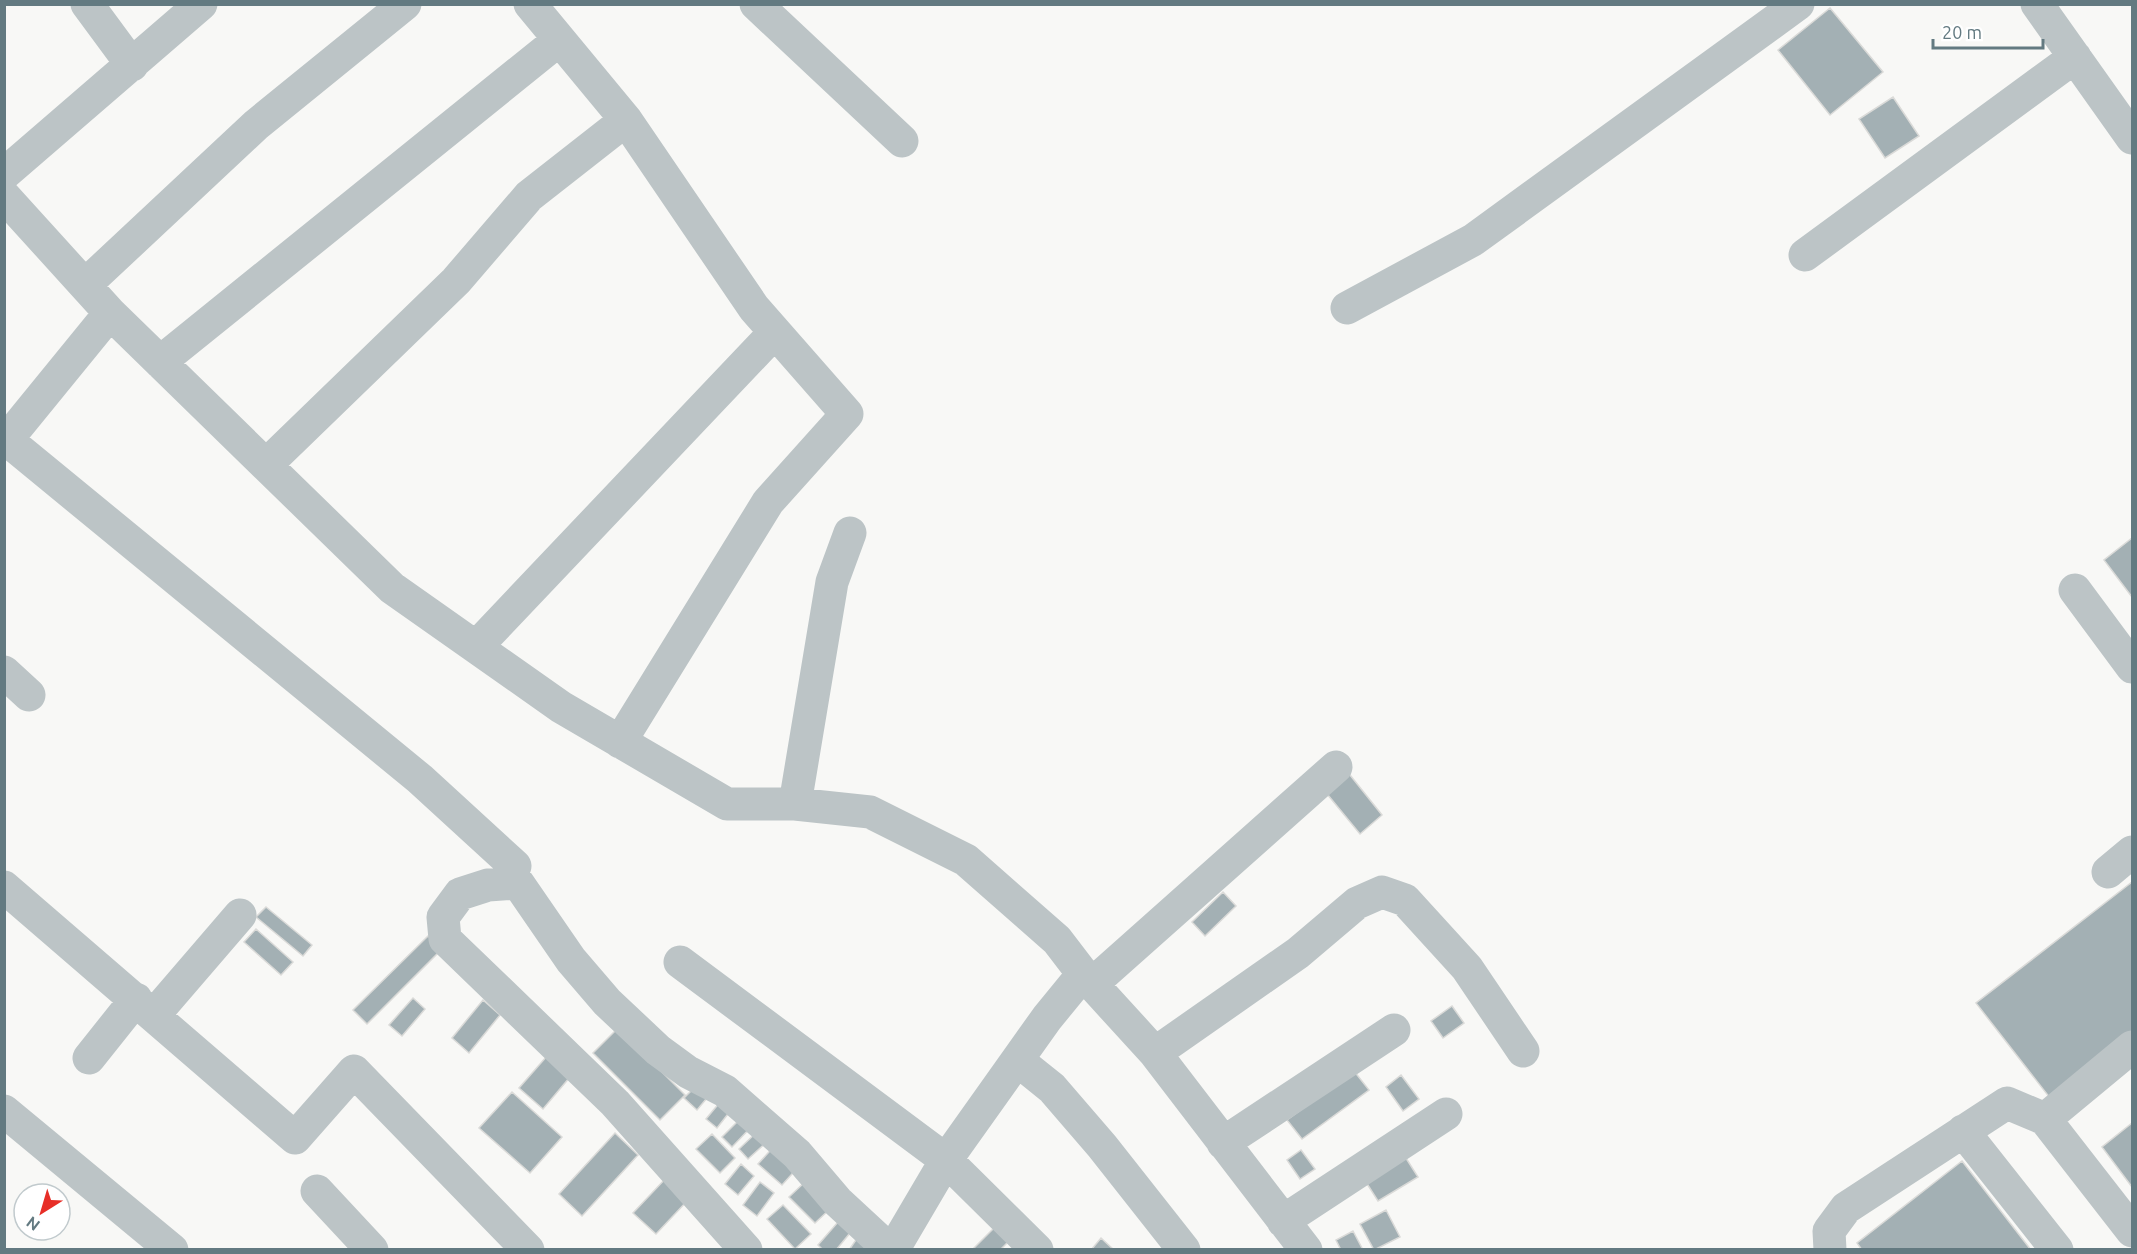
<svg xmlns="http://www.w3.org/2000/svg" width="2137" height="1254" font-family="Ubuntu,sans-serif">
	<rect width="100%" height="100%" fill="#f8f8f6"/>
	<!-- building -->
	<path fill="#a3b0b4" stroke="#dadad8" stroke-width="1.5" d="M 1830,8 L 1883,72 L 1830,115 L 1778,50 Z
		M 1893,97 L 1919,136 L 1885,158 L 1859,119 Z
		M 2132,538 L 2132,597 L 2104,560 Z
		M 1346,770 L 1382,815 L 1360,834 L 1323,789 Z
		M 2132,882 L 2132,1034 L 2050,1098 L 1976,1003 Z
		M 1223,892 L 1236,906 L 1205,936 L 1192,922 Z
		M 266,907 L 312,945 L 303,956 L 256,917 Z
		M 256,929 L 293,962 L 281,975 L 244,942 Z
		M 428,936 L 442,949 L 367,1024 L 353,1010 Z
		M 413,998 L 425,1009 L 402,1036 L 389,1025 Z
		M 483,1000 L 500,1015 L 469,1053 L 452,1038 Z
		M 1452,1006 L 1464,1023 L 1443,1038 L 1431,1021 Z
		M 618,1028 L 685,1095 L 660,1120 L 593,1053 Z
		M 547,1056 L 570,1077 L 543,1109 L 519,1088 Z
		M 1354,1071 L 1369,1090 L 1302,1139 L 1287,1120 Z
		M 1401,1075 L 1419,1099 L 1403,1111 L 1386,1087 Z
		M 700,1082 L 712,1092 L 697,1110 L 684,1098 Z
		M 512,1092 L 562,1137 L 530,1173 L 479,1128 Z
		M 725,1096 L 735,1105 L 717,1128 L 706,1119 Z
		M 745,1114 L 755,1123 L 732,1147 L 722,1137 Z
		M 2132,1123 L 2132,1187 L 2102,1147 Z
		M 759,1130 L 769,1140 L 748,1159 L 739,1149 Z
		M 615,1133 L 638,1155 L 582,1216 L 559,1194 Z
		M 712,1134 L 735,1158 L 720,1173 L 696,1149 Z
		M 777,1143 L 801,1164 L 782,1185 L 758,1164 Z
		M 1301,1150 L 1315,1169 L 1300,1179 L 1287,1160 Z
		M 1404,1155 L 1418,1177 L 1378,1201 L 1364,1179 Z
		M 1962,1161 L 2031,1250 L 1862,1250 L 1857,1243 Z
		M 741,1164 L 754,1176 L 738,1195 L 725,1184 Z
		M 667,1177 L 689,1199 L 656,1234 L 633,1213 Z
		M 806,1181 L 831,1208 L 815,1223 L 789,1197 Z
		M 760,1182 L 774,1193 L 757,1216 L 743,1205 Z
		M 783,1205 L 811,1234 L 795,1249 L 767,1219 Z
		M 1386,1210 L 1400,1237 L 1374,1250 L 1360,1224 Z
		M 838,1222 L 850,1233 L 836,1250 L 823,1250 L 818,1245 Z
		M 995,1227 L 1009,1241 L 1000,1250 L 972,1250 Z
		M 1353,1231 L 1363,1250 L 1341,1250 L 1336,1240 Z
		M 858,1237 L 875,1250 L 849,1250 Z
		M 1101,1238 L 1114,1250 L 1091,1250 Z"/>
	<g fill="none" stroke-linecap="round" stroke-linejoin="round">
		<!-- minor -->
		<path stroke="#bcc4c6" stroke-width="33" d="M 87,4 L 132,65
			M 530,4 L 626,120 L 754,308 L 847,414 L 768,502 L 620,742
			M 756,4 L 902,141
			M 2037,4 L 2132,138
			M 4,174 L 201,4
			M 4,196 L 110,313 L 392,588 L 561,707 L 727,804 L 795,804 L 870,812 L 966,860 L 1057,940 L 1083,974 L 1155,1053 L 1306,1250
			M 1805,255 L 2075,57
			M 85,285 L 256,125 L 405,4
			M 1347,308 L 1473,240 L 1798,4
			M 160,362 L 559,40
			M 7,440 L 420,779 L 515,866
			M 4,443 L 110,313
			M 266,465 L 456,281 L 529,196 L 626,120
			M 2075,590 L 2132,667
			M 476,647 L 775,332
			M 4,672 L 29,695
			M 795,804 L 832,582 L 850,533
			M 2108,872 L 2132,852
			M 4,887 L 295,1138 L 354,1071 L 528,1250
			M 680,962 L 946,1160 L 1037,1250
			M 1092,984 L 1336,767
			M 154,1015 L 240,915
			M 1155,1053 L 1298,953 L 1357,903 L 1382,892 L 1405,900 L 1467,968 L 1523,1051
			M 89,1058 L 136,999
			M 1017,1060 L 1052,1088 L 1102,1146 L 1184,1250
			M 4,1111 L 172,1250
			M 2045,1119 L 2132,1047
			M 1963,1131 L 2057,1250
			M 1223,1143 L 1394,1030
			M 317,1191 L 372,1250
			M 1283,1221 L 1446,1114
			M 746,1250 L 615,1103 L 445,939 L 443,917 L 460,894 L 488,885 L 518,883 L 571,960 L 607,1002 L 658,1050 L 688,1072 L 725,1091 L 797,1154 L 837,1201 L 890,1250
			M 893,1250 L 946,1160 L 1047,1018 L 1083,974
			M 1830,1250 L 1829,1231 L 1846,1208 L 2007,1103 L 2045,1119 L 2132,1231"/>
	</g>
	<!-- border -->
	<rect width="2137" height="1254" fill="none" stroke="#637a81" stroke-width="12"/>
	<!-- north arrow -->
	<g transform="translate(42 1212) rotate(217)"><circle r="28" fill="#ffffff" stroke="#c1cacd" stroke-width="1.5"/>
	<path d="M0-4.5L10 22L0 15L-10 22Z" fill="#e72e27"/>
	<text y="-9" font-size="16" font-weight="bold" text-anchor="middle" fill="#637a81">N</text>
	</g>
	<!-- scale -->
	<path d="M1933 39v9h110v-9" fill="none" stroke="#637a81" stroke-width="3"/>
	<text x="1942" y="39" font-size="18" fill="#637a81" stroke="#ffffff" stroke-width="4.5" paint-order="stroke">20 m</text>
</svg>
